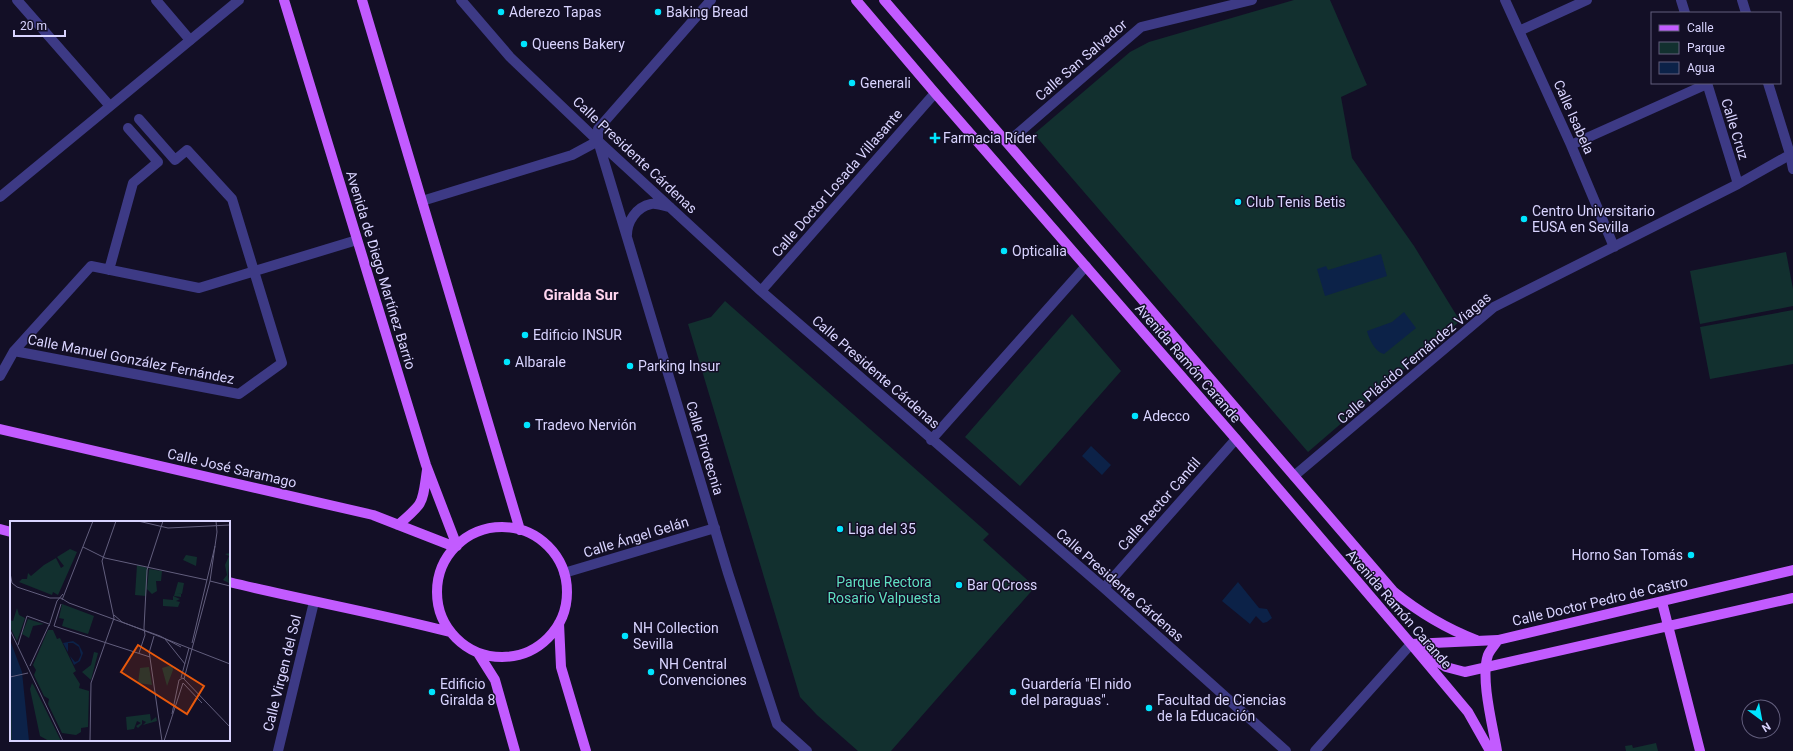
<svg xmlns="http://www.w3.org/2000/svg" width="1793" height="751" font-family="Roboto,sans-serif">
	<rect width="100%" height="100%" fill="#130f26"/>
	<!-- green -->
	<path fill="#12302f" d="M 1294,0 L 1330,0 L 1367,85 L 1341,97 L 1352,158 L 1414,246 L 1460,321 L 1308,452 L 1034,134 L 1130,52 L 1149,42 Z
		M 1786,252 L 1793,289 L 1793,306 L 1700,324 L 1690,271 Z
		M 725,301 L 989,534 L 983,540 L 1035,587 L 891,751 L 858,751 L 817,715 L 800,697 L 688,324 L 711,317 Z
		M 1793,310 L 1793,364 L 1710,379 L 1700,327 Z
		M 1072,314 L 1121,371 L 1020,486 L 965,437 Z
		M 1656,743 L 1658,751 L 1626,751 L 1625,746 L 1632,745 L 1633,748 Z"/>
	<!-- water -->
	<path fill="#0c2248" d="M 1381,254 L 1387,276 L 1325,296 L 1317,269 L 1326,266 L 1328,270 Z
		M 1404,312 L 1416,328 L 1384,354 C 1375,352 1369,339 1367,331 L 1392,322 Z
		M 1091,446 L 1111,465 L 1102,475 L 1082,456 Z
		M 1238,582 L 1259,608 L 1267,609 L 1272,618 L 1267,622 L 1263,623 L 1256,616 L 1250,624 L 1222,601 Z"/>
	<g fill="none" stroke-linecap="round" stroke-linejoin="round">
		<!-- pedestrian -->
		<path stroke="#3d3a85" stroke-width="10" d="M 156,0 L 190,40
			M 461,0 L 510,57 L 598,141
			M 1790,154 L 1793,169
			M 109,270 L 133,183 L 158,162 L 128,128
			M 14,351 L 239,394 L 282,363 L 232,199 L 187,150 L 175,160 L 139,119
			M 0,376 L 14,351 L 91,266 L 199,288 L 357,240"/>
		<!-- minor -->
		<path stroke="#3d3a85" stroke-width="10" d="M 17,0 L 109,105
			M 711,0 L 598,129 L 598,141 L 728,573 L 777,724 L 807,751
			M 1505,0 L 1571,145 L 1614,247
			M 1681,0 L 1685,13
			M 1742,0 L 1746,13
			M 1519,31 L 1587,0
			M 1707,83 L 1738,184
			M 1768,83 L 1790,154
			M 598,141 L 761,291 L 1104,588 L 1286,751
			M 1008,142 L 1141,27 L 1252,0
			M 1571,145 L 1707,84
			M 422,201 L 572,155 L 598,141
			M 627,235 C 627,222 636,207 651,204 C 656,203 664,206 670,207
			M 761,291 L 935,93
			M 931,440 L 1086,266
			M 1294,476 L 1494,307 L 1738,184 L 1793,153
			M 564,573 L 715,528
			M 1104,588 L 1236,439"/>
		<!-- tertiary -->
		<path stroke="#3d3a85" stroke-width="10" d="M 0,197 L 239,0
			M 278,751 L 314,602
			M 1315,751 L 1411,644"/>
		<!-- primary -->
		<path stroke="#c25bff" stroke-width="10" d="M 284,0 L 426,465 L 457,546
			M 362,0 L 520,530
			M 856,0 L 935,93 L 1236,439 L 1411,644 L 1468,712 L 1490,751
			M 884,0 L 1394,592 C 1420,613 1445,628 1476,640
			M 0,429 L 373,515 L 455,547
			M 398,525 C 425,502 422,504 427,470
			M437 592a65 65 0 1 1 130 0a65 65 0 1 1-130 0Z
			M 0,529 L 11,532
			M 229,582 C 303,600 377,613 450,632
			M 1662,602 L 1700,751
			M 559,623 L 561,667 L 586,751
			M 1411,644 L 1498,640 L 1793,570
			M 1421,651 L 1446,667 L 1465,672 L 1793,598
			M 478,653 L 495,680 L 515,751
			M 1497,751 C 1493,727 1480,678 1488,655 C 1490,650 1495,645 1498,640"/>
	</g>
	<!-- markers -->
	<g fill="#00e5ff" stroke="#130f26" stroke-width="1.5">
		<circle cx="501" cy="12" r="4"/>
		<circle cx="658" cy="12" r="4"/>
		<circle cx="524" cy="44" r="4"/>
		<circle cx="852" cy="83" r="4"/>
		<path d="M933 132h4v4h4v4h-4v4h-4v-4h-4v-4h4z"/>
		<circle cx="1238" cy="202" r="4"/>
		<circle cx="1524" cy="219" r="4"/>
		<circle cx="1004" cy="251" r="4"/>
		<circle cx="525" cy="335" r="4"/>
		<circle cx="507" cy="362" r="4"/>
		<circle cx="630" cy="366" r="4"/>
		<circle cx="1135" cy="416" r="4"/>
		<circle cx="527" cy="425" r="4"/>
		<circle cx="840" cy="529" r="4"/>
		<circle cx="1691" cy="555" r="4"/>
		<circle cx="959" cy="585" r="4"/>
		<circle cx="625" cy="636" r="4"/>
		<circle cx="651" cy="672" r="4"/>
		<circle cx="432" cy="692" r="4"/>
		<circle cx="1013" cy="692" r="4"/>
		<circle cx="1149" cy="708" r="4"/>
	</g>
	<g text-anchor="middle" stroke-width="3" stroke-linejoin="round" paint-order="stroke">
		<!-- poi labels -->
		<g font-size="14" fill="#d9d4ff" stroke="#130f26" text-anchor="start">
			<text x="509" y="17">Aderezo Tapas</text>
			<text x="666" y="17">Baking Bread</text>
			<text x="532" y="49">Queens Bakery</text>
			<text x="860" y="88">Generali</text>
			<text x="943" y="143">Farmacia Ríder</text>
			<text x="1246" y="207">Club Tenis Betis</text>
			<text x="1532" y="216">Centro Universitario<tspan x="1532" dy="16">EUSA en Sevilla</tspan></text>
			<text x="1012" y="256">Opticalia</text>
			<text x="533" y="340">Edificio INSUR</text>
			<text x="515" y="367">Albarale</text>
			<text x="638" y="371">Parking Insur</text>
			<text x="1143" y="421">Adecco</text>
			<text x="535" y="430">Tradevo Nervión</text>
			<text x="848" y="534">Liga del 35</text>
			<text x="1683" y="560" text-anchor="end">Horno San Tomás</text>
			<text x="967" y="590">Bar QCross</text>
			<text x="633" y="633">NH Collection<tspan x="633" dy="16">Sevilla</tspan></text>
			<text x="659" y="669">NH Central<tspan x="659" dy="16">Convenciones</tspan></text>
			<text x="440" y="689">Edificio<tspan x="440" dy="16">Giralda 8</tspan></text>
			<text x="1021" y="689">Guardería "El nido<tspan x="1021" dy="16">del paraguas".</tspan></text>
			<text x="1157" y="705">Facultad de Ciencias<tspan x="1157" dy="16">de la Educación</tspan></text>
		</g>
		<!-- street labels -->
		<g font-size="14" fill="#d9d4ff" stroke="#130f26">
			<text transform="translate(1081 60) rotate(-41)" y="5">Calle San Salvador</text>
			<text transform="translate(1574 117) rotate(66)" y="5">Calle Isabela</text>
			<text transform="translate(1735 129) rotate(73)" y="5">Calle Cruz</text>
			<text transform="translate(635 155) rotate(43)" y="5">Calle Presidente Cárdenas</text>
			<text transform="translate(837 183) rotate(-49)" y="5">Calle Doctor Losada Villasante</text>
			<text transform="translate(381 270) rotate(73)" y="5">Avenida de Diego Martínez Barrio</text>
			<text transform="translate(1414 358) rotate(-40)" y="5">Calle Plácido Fernández Viagas</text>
			<text transform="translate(131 359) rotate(11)" y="5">Calle Manuel González Fernández</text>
			<text transform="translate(1188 363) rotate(49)" y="5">Avenida Ramón Carande</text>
			<text transform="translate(876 372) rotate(41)" y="5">Calle Presidente Cárdenas</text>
			<text transform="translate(705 448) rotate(73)" y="5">Calle Pirotecnia</text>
			<text transform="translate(232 468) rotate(13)" y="5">Calle José Saramago</text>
			<text transform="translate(1159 504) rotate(-49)" y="5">Calle Rector Candil</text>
			<text transform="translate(636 537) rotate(-17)" y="5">Calle Ángel Gelán</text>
			<text transform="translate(1120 585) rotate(41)" y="5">Calle Presidente Cárdenas</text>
			<text transform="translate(1600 601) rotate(-13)" y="5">Calle Doctor Pedro de Castro</text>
			<text transform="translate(1399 609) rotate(49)" y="5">Avenida Ramón Carande</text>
			<text transform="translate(282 673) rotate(-76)" y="5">Calle Virgen del Sol</text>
		</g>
		<!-- park labels -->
		<g font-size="14" fill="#5fe0c0" stroke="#130f26">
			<text x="884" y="587">Parque Rectora<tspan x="884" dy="16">Rosario Valpuesta</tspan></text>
		</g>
		<!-- neighbourhood labels -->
		<g font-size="15" font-weight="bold" fill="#ffd6f0" stroke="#130f26">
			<text x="581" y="300">Giralda Sur</text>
		</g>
	</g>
	<!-- overview -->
	<g transform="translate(10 521)">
		<rect width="220" height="220" fill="#130f26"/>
		<path d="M 60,28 L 67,31 L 48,74 L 43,71 L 42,74 L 9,61 L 12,58 L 17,58 L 18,52 L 21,55 L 34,44 L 46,37 L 51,47 L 54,45 L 47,36 ZM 220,32 L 218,55 L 219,62 L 213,59 L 217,54 L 215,44 L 219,35 L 215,33 ZM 176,34 L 187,36 L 186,45 L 173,39 ZM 127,44 L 138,47 L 136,75 L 125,74 ZM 139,48 L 152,50 L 151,60 L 146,60 L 147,70 L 142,73 L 137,68 ZM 168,61 L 174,62 L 172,73 L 167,72 L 171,73 L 171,76 L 164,75 ZM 163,75 L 170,78 L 166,80 L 170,81 L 168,86 L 153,85 L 153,78 L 163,79 ZM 52,83 L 84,95 L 78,113 L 52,105 L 54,98 L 49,97 ZM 7,87 L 9,94 L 15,97 L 7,120 L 0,106 L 0,99 L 3,100 ZM 18,98 L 34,103 L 23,105 L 19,117 L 12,113 ZM 38,109 L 43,109 L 47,118 L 50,117 L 66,150 L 63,152 L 70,163 L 69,167 L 79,170 L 78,206 L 71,207 L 71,211 L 66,214 L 52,212 L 38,183 L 39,178 L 34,175 L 24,154 L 26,149 L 23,144 ZM 84,131 L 88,132 L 81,159 L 72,151 L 81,144 ZM 162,144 L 163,149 L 157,165 L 152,147 ZM 139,146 L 142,164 L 128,162 L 130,147 ZM 22,162 L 24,165 L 51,220 L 39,220 L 30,215 L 20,168 ZM 0,165 L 4,192 L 2,220 L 0,220 ZM 140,193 L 141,200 L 146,196 L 147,200 L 133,204 L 136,201 L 132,199 L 132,203 L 128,207 L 126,205 L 131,202 L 127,200 L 124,208 L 117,209 L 116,196 Z" fill="#12302f"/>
		<path d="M 0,119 L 12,151 L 19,220 L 2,220 ZM 63,120 L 69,124 L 73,132 L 70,140 L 64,144 L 60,135 L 65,141 L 68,140 L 71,134 L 69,126 L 63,122 L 58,122 L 58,131 L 53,122 Z" fill="#0c2248"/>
		<path fill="none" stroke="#625e7d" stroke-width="1" d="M 128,0 L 158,7 L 220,4M 73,26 L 95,37 L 197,59M 0,52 L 2,62 L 7,66 L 40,77 L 51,77 L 59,82 L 150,115 L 171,126M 200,60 L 220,65M 52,79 L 83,0M 104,94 L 112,101 L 220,143M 39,105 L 47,80 L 53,73M 44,105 L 140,136M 44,105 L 51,83M 0,109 L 53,220M 155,118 L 175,143M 182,122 L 205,25M 8,124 L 17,95 L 39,103M 139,130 L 152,220M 129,132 L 135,114 L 134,107 L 137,49 L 153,0M 139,132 L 144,115M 20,145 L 39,104M 0,156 L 18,152M 171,157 L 179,127M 174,158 L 200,60 L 207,11 L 206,0M 173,162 L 192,182M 162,193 L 169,159 L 173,157 L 220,206M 80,220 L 81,162 L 104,97 L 92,40 L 106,0M 154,220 L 173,162"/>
		<path fill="#e8590c" fill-opacity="0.15" stroke="#e8590c" stroke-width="2" d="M 128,124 L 194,165 L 177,193 L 111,151 Z"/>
		<rect width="220" height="220" fill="none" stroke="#d9d4ff" stroke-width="2"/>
	</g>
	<!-- legend -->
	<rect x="1651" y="12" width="130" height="72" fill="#130f26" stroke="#625e7d"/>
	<rect x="1659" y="25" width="20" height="6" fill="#c25bff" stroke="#625e7d"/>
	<text x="1687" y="32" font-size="12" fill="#d9d4ff">Calle</text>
	<rect x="1659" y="42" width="20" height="12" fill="#12302f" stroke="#625e7d"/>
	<text x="1687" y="52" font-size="12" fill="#d9d4ff">Parque</text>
	<rect x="1659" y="62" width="20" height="12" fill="#0c2248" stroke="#625e7d"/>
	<text x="1687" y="72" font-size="12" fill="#d9d4ff">Agua</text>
	<!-- north arrow -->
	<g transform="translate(1761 719) rotate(148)"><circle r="19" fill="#130f26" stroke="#625e7d"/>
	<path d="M0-3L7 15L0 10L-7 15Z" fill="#00e5ff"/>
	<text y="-6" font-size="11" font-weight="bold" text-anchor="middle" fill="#d9d4ff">N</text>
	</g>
	<!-- scale -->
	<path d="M14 30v6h51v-6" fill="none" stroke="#d9d4ff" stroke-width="2"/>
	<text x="20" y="30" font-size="12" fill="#d9d4ff" stroke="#130f26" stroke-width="3" paint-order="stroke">20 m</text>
</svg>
